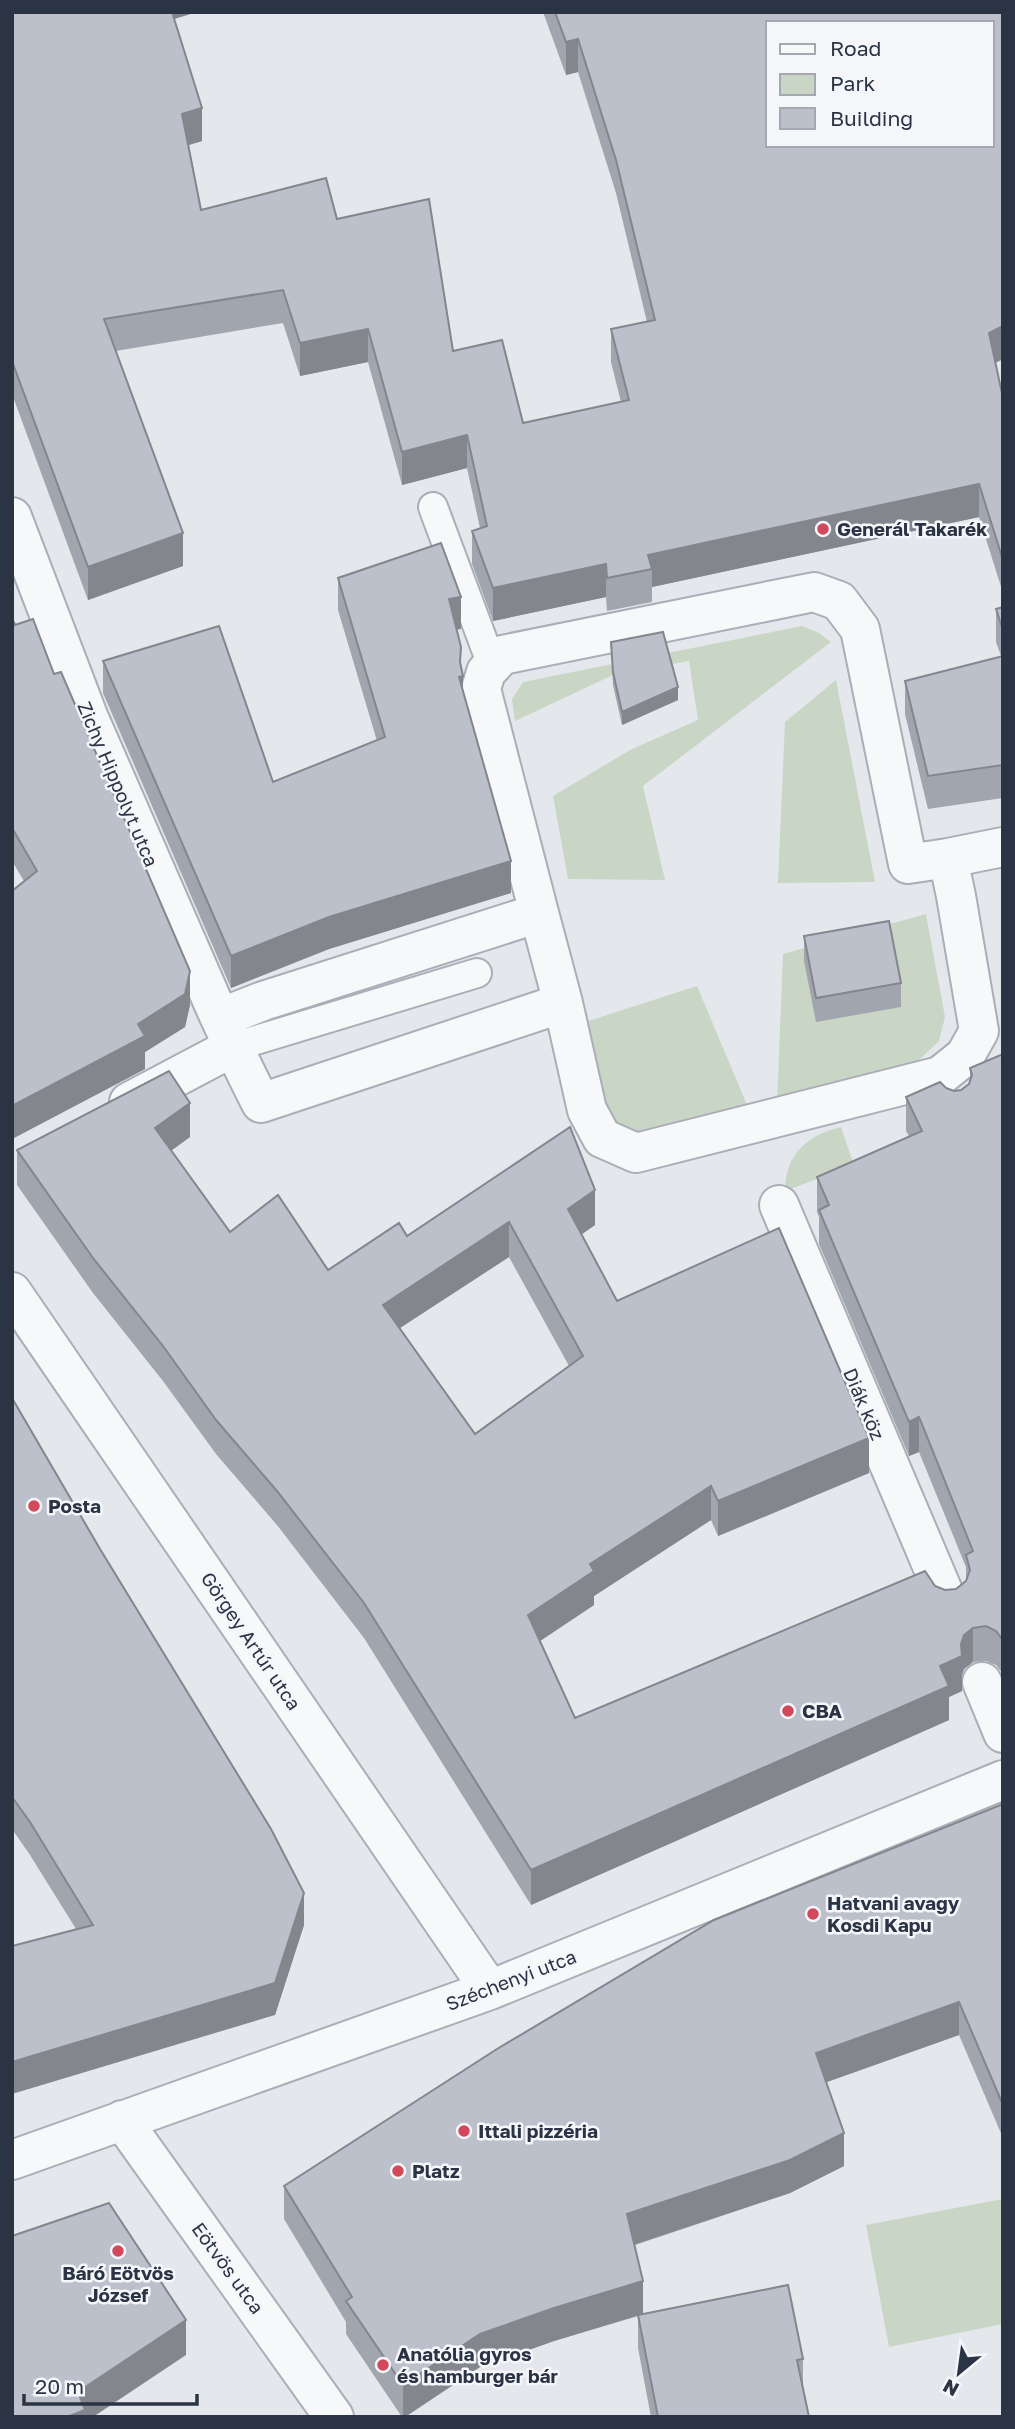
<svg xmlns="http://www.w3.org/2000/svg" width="1015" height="2429" font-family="'Golos Text',sans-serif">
	<rect width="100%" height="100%" fill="#e4e7ec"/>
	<!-- green -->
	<path fill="#c9d6c5" d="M 802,626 L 819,633 L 831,642 L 643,786 L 665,880 L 568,879 L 553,796 L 630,750 L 698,720 L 689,661 L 613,675 L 515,721 L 512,699 L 523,682 Z
		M 836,680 L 875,882 L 778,883 L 785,722 Z
		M 926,914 L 945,1017 L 939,1041 L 918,1061 L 777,1106 L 783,954 Z
		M 697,986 L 750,1112 L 642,1140 L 613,1129 L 576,1025 Z
		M 841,1127 L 854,1165 L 785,1191 C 785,1155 807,1135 841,1127 Z
		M 1003,2199 L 1003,2324 L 889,2347 L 866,2225 Z"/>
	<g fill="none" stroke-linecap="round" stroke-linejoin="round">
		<defs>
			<path id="lane" d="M 433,507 L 492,665
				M 233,1047 L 477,973"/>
			<path id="street" d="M 12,517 L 88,716 L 215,1007 C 230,1040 245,1072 261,1103 L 563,1003 L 587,1110 L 602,1138 L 636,1153 L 940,1076 L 965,1056 L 979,1031 L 956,896 L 948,858 L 908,864 L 860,629 L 839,601 L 814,592 L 502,655 L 486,672 L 481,689 L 539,913 L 263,1001 L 220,1018
				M 948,858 L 1003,847
				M 539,913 L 563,1003
				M 129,1102 L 233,1047
				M 779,1205 L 948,1603
				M 12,1292 L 490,1990
				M 982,1682 L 1003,1733
				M 122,2120 L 334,2417
				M 12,2160 L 490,1990 L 1003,1780"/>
		</defs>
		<!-- lane casing -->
		<use href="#lane" stroke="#a9aeb7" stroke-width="32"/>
		<!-- street casing -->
		<use href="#street" stroke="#a9aeb7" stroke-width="42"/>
		<!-- lane -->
		<use href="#lane" stroke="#f7f8fa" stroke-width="28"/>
		<!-- street -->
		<use href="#street" stroke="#f7f8fa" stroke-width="38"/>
	</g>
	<!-- wall -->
	<path fill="#a1a5ae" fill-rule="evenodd" d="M 12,12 L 197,12 L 174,19 L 202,141 L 189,145 L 201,210 L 337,219 L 453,351 L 523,423 L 621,402 L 611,362 L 611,329 L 647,322 L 616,193 L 578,72 L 566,75 L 543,12 L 1003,12 L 1003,359 L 995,363 L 1003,398 L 1003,593 L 979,517 L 652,587 L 652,602 L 607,611 L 606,597 L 493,621 L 472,564 L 472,531 L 480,528 L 467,468 L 402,485 L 368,362 L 300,376 L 283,323 L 116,351 L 183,566 L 88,600 L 12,394 Z
		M 338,578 L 461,629 L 457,629 L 463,693 L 511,893 L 329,949 L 231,988 L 103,693 L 103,661 L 273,782 L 377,741 L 338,610 Z
		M 1003,607 L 1003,798 L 928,809 L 905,714 L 905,681 L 1001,656 L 996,642 L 996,609 Z
		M 12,618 L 15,625 L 54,674 L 190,1005 L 185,1027 L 145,1052 L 145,1069 L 12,1139 L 12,891 L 24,881 L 12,861 Z
		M 611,642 L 678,700 L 622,725 L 613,685 Z
		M 804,936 L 901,983 L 901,1007 L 816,1022 L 804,961 Z
		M 1003,1054 L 1003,1674 L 996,1665 L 986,1661 L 973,1662 L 964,1669 L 962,1675 L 962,1691 L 949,1697 L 949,1720 L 531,1905 L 364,1638 L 277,1525 L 216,1454 L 163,1381 L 93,1293 L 17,1185 L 17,1150 L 190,1137 L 171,1151 L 230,1232 L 328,1270 L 407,1236 L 570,1127 L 595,1225 L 581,1234 L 617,1301 L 869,1473 L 718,1536 L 711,1520 L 594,1596 L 594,1605 L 540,1641 L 575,1718 L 935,1586 L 945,1590 L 956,1589 L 966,1581 L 966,1567 L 919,1452 L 909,1456 L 819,1244 L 819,1217 L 817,1212 L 817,1177 L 909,1136 L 906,1131 L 906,1097 L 946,1088 L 954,1091 L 961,1090 L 969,1084 L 970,1079 L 970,1068 ZM 509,1257 L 569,1366 L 475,1434 L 400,1328 Z
		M 12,1398 L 304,1925 L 275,2015 L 76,1929 L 30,1855 L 12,1829 Z
		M 1003,1804 L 1003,2138 L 959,2035 L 826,2082 L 844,2166 L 790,2193 L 635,2245 L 643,2314 L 803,2359 L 803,2388 L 809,2417 L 651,2417 L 638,2348 L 638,2316 L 554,2341 L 480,2367 L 405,2417 L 402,2417 L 346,2334 L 346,2322 L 284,2219 L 284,2186 Z"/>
	<!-- shaded-wall -->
	<path fill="#83868d" d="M 164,12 L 197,12 L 164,22 Z
		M 578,39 L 578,72 L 566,75 L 566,42 Z
		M 202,108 L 202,141 L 182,147 L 182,114 Z
		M 1003,326 L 1003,359 L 989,366 L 989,333 Z
		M 368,329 L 368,362 L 300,376 L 300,343 Z
		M 467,435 L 467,468 L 402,485 L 402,452 Z
		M 979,484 L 979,517 L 652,587 L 652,569 L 648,555 Z
		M 183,533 L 183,566 L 88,600 L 88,567 Z
		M 606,564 L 606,597 L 493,621 L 493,588 Z
		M 461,597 L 461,629 L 449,631 L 449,599 Z
		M 461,647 L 461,676 L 463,676 L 463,707 L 459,677 Z
		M 678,687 L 678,700 L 622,725 L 622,712 Z
		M 511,861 L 511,893 L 329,949 L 231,988 L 231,956 L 329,917 Z
		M 190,971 L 190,1005 L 185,1027 L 145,1052 L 145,1069 L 12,1139 L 12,1106 L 138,1024 Z
		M 190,1103 L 190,1137 L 155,1162 L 155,1128 Z
		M 595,1190 L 595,1225 L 568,1244 L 568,1209 Z
		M 509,1222 L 509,1257 L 383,1339 L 383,1305 Z
		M 919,1417 L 919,1452 L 909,1456 L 909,1422 Z
		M 869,1438 L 869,1473 L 718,1536 L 718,1501 Z
		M 711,1486 L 711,1520 L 594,1596 L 594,1605 L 528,1649 L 528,1615 L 590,1564 Z
		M 973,1628 L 973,1662 L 964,1669 L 962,1675 L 962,1691 L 949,1697 L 949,1720 L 531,1905 L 531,1870 L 940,1666 L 961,1644 L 964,1635 Z
		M 304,1893 L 304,1925 L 275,2015 L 12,2094 L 12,2062 Z
		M 959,2002 L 959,2035 L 816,2086 L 816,2053 Z
		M 844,2133 L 844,2166 L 790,2193 L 627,2247 L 627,2214 Z
		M 643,2281 L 643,2314 L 554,2341 L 480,2367 L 405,2417 L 403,2417 L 403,2385 L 480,2334 L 554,2308 Z
		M 186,2320 L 186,2355 L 93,2417 L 67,2417 L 78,2392 Z"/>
	<!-- building -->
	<path fill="#bbc0ca" stroke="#83868d" stroke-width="2" fill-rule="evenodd" d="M 12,12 L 172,12 L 202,108 L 182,114 L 201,210 L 326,178 L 337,219 L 429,199 L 453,351 L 502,340 L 523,423 L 629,400 L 611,329 L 655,320 L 616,160 L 578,39 L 566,42 L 555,12 L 1003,12 L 1003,326 L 989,333 L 1003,398 L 1003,560 L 979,484 L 648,555 L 652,569 L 607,578 L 606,564 L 493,588 L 472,531 L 487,526 L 467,435 L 402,452 L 368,329 L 300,343 L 283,290 L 104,319 L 183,533 L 88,567 L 12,361 ZM 768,23 L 992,23 L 992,145 L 768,145 Z
		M 441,543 L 461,597 L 449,599 L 461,647 L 460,662 L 463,676 L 459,677 L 511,861 L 329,917 L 231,956 L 103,661 L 219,626 L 273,782 L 385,737 L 338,578 Z
		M 1003,607 L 1003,630 L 996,609 Z
		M 12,618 L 15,625 L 33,619 L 54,674 L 61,672 L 190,971 L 185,994 L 138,1024 L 145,1036 L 12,1106 L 12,891 L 37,871 L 12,828 Z
		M 663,632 L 678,687 L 622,712 L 613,672 L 611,642 Z
		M 1003,656 L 1003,765 L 928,776 L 905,681 Z
		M 889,921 L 901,983 L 816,998 L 804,936 Z
		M 1003,1054 L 1003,1640 L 996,1631 L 986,1626 L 973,1628 L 964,1635 L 961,1644 L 962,1656 L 940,1666 L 949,1686 L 531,1870 L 364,1603 L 277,1491 L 216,1420 L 163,1346 L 93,1258 L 17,1150 L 169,1071 L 190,1103 L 155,1128 L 230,1232 L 278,1195 L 328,1270 L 399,1223 L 407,1236 L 570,1127 L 595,1190 L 568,1209 L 617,1301 L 779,1228 L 869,1438 L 718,1501 L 711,1486 L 590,1564 L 594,1571 L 528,1615 L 575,1718 L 925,1571 L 935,1586 L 945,1590 L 956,1589 L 966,1581 L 970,1570 L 966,1555 L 973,1551 L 919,1417 L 909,1422 L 819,1210 L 829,1205 L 817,1177 L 922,1131 L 906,1097 L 940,1082 L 946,1088 L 954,1091 L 961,1090 L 969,1084 L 972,1075 L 970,1068 ZM 509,1222 L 583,1356 L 475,1434 L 383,1305 Z
		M 12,1398 L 100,1549 L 271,1829 L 304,1893 L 275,1983 L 12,2062 L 12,1946 L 93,1925 L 30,1822 L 12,1797 Z
		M 1003,1804 L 1003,2105 L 959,2002 L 816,2053 L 844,2133 L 790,2160 L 627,2214 L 643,2281 L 554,2308 L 480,2334 L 403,2385 L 346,2301 L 352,2297 L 284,2186 L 497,2049 L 714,1920 Z
		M 109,2203 L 186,2320 L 78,2392 L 85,2410 L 67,2417 L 12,2417 L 12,2236 Z
		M 788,2285 L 803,2359 L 797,2360 L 809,2417 L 658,2417 L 638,2315 Z"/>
	<!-- markers -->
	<g fill="#d1495b" stroke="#f4f6f9" stroke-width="2.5">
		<circle cx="823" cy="529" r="7"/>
		<circle cx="34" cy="1506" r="7"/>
		<circle cx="788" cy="1711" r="7"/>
		<circle cx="813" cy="1914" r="7"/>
		<circle cx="464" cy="2131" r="7"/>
		<circle cx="398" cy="2171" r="7"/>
		<circle cx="118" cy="2251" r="7"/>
		<circle cx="383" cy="2365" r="7"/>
	</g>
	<g text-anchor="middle" stroke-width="5" stroke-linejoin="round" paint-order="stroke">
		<!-- poi labels -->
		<g font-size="19" font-weight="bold" fill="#2b3445" stroke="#f4f6f9" text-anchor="start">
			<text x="837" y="536">Generál Takarék</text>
			<text x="48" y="1513">Posta</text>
			<text x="802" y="1718">CBA</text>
			<text x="827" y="1910">Hatvani avagy<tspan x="827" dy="22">Kosdi Kapu</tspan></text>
			<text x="478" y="2138">Ittali pizzéria</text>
			<text x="412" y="2178">Platz</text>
			<text x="118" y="2280" text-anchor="middle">Báró Eötvös<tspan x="118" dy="22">József</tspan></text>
			<text x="397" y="2361">Anatólia gyros<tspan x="397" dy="22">és hamburger bár</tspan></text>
		</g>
		<!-- street labels -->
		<g font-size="19" fill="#2b3445" stroke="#f4f6f9">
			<text transform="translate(118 784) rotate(67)" y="7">Zichy Hippolyt utca</text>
			<text transform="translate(864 1404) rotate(67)" y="7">Diák köz</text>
			<text transform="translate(251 1641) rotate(56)" y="7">Görgey Artúr utca</text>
			<text transform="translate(511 1980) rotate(-21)" y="7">Széchenyi utca</text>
			<text transform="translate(228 2268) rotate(54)" y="7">Eötvös utca</text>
		</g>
	</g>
	<!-- border -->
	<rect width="1015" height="2429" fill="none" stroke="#2b3445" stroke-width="28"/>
	<!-- legend -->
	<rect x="766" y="21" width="228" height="126" fill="#f4f6f9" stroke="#a4a8b1" stroke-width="2"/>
	<rect x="780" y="44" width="35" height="10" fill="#f7f8fa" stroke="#a4a8b1" stroke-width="2"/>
	<text x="830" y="56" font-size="21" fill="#2b3445">Road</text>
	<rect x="780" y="74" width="35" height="21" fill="#c9d6c5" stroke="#a4a8b1" stroke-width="2"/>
	<text x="830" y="91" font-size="21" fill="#2b3445">Park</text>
	<rect x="780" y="108" width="35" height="21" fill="#bbc0ca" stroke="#a4a8b1" stroke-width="2"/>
	<text x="830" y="126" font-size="21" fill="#2b3445">Building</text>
	<!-- north arrow -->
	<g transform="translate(959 2373) rotate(209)" stroke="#f4f6f9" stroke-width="5" paint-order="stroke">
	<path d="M0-5L12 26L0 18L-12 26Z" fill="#2b3445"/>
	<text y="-10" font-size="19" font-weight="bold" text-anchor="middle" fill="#2b3445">N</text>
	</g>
	<!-- scale -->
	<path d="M24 2394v10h173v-10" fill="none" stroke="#2b3445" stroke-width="3.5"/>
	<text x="35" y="2394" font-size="21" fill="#2b3445" stroke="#f4f6f9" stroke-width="5" paint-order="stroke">20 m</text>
</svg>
